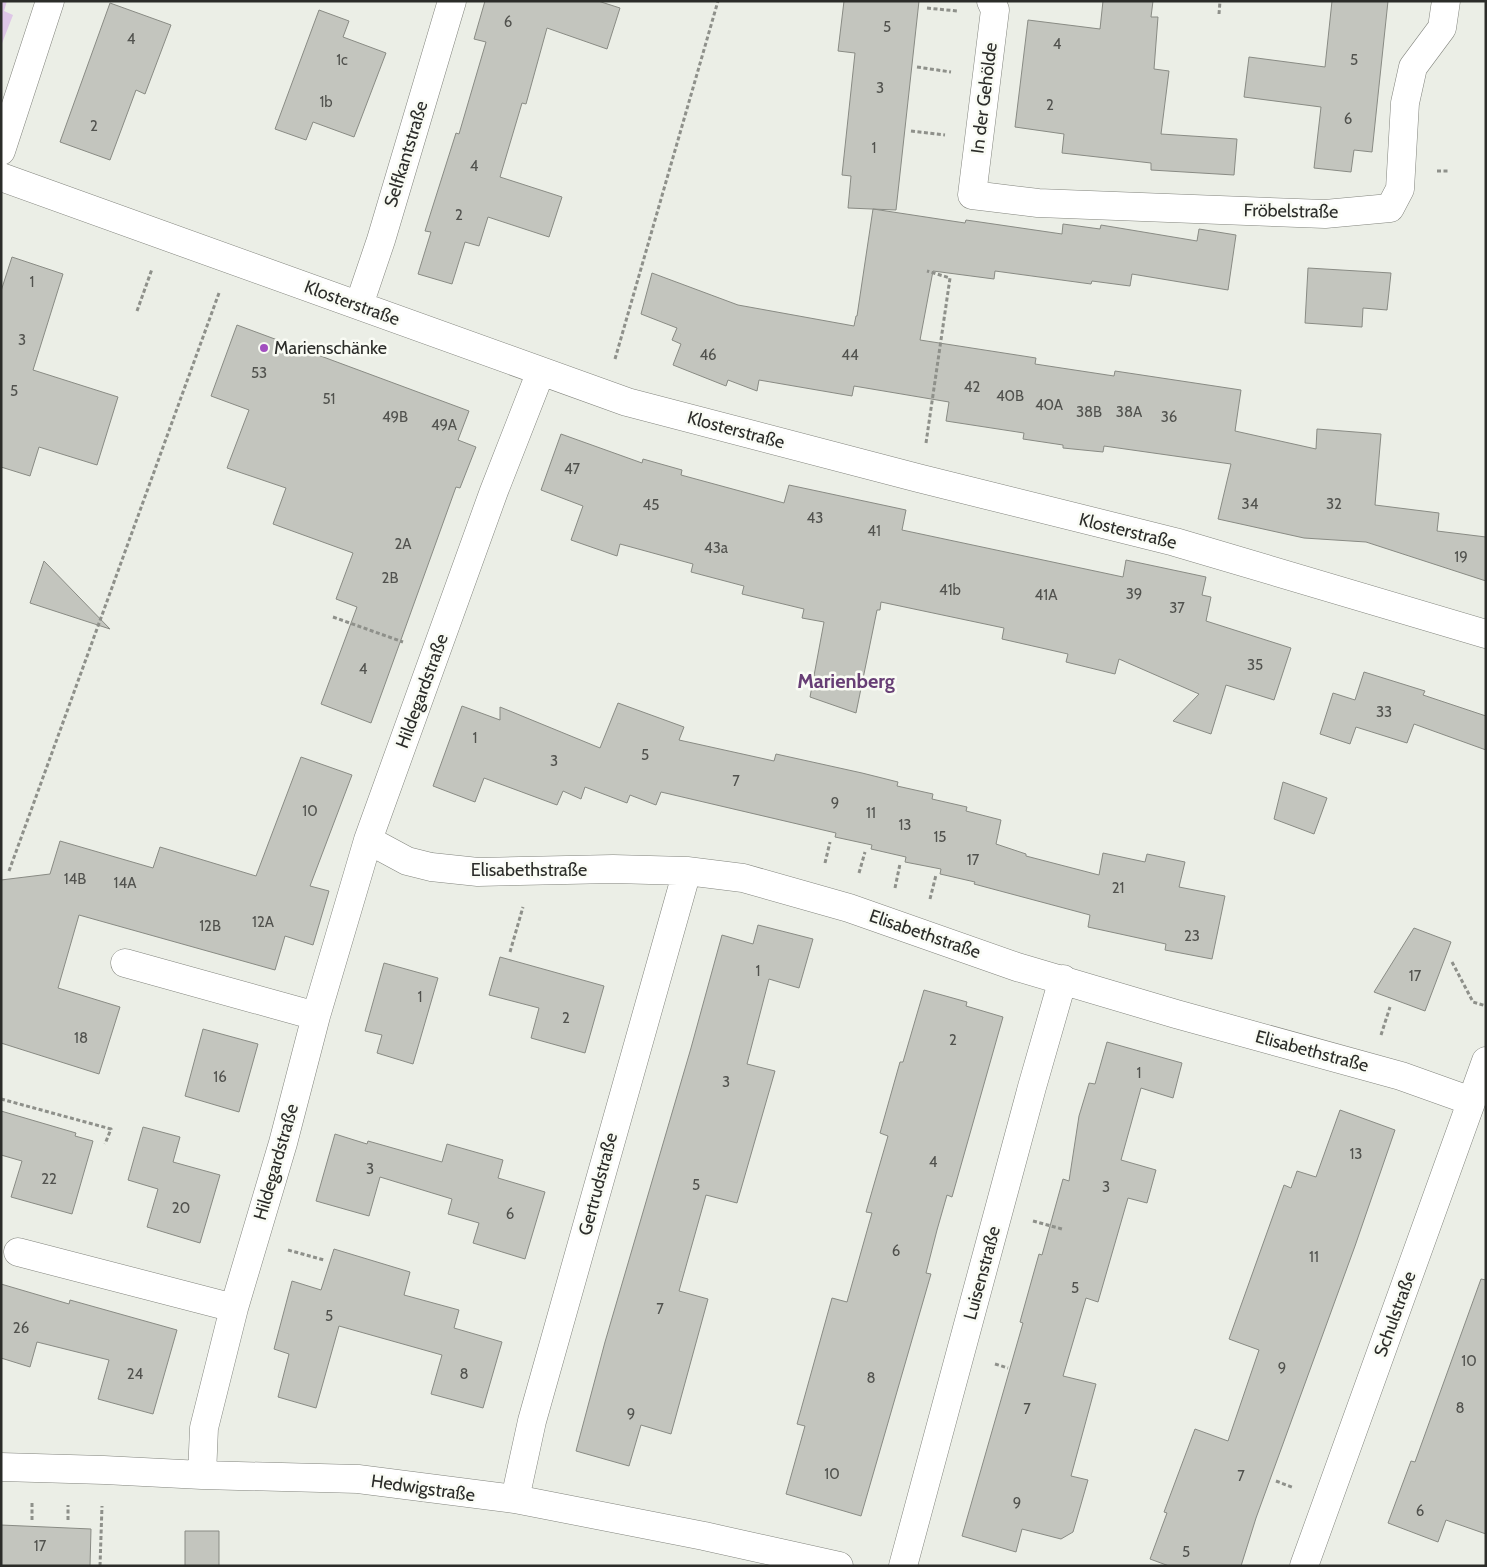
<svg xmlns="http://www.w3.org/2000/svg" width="1487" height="1567" font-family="Cabin,sans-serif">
	<rect width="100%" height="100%" fill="#ebeee6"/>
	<!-- green -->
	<path fill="#dec6e7" d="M 1,1 L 7,1 L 4,11 L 13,15 L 1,46 Z"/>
	<!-- building -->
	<path fill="#c3c5be" stroke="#898b84" d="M 485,1 L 598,1 L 620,8 L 607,49 L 547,28 L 526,104 L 522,103 L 500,177 L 562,197 L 549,237 L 488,217 L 479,246 L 465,242 L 452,284 L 418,274 L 431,232 L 425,231 L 456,133 L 459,134 L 486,42 L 474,39 Z
		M 844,1 L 919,1 L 896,210 L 848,208 L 851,176 L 842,175 L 855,53 L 838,51 Z
		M 1103,1 L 1153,1 L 1151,17 L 1158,17 L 1154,69 L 1169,71 L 1161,134 L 1237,139 L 1234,175 L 1151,170 L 1151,163 L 1062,153 L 1064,134 L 1015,127 L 1028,20 L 1100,29 Z
		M 1332,1 L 1388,1 L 1372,152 L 1354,150 L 1351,172 L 1314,168 L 1321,107 L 1244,97 L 1249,57 L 1325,67 Z
		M 110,3 L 171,25 L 145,94 L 136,90 L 110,160 L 60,142 Z
		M 319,10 L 349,21 L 343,37 L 386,53 L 354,137 L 313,122 L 306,140 L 275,129 Z
		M 873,209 L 965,223 L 966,220 L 1062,234 L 1063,224 L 1100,229 L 1101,225 L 1197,241 L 1199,229 L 1236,235 L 1228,290 L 1132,274 L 1130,286 L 1092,281 L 1091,284 L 995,271 L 994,279 L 933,271 L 920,340 L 1036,358 L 1035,364 L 1114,376 L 1115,371 L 1241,390 L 1235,431 L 1316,449 L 1317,429 L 1381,434 L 1375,505 L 1439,513 L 1437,531 L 1486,537 L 1486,581 L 1366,542 L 1304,538 L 1218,519 L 1231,464 L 1104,446 L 1103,452 L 1063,448 L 1063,445 L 1023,439 L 1024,433 L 946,421 L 949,402 L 854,386 L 852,396 L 759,380 L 757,391 L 728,380 L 726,386 L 673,365 L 681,344 L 672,340 L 677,328 L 641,314 L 652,273 L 738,305 L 854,326 L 856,316 L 857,316 Z
		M 12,257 L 63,274 L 33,370 L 118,397 L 97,465 L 39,447 L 30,476 L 1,467 L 1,291 Z
		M 1308,268 L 1391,273 L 1387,310 L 1363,308 L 1362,327 L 1305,323 Z
		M 237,325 L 469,411 L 458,440 L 476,447 L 460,488 L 456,487 L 371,723 L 321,704 L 357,607 L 336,599 L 353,553 L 273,524 L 286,488 L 227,468 L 249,410 L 211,396 Z
		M 561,434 L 642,463 L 643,459 L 682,470 L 681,475 L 784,503 L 789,485 L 906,510 L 902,530 L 1123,577 L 1126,560 L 1206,577 L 1202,595 L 1211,597 L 1206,621 L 1291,648 L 1274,700 L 1226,685 L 1211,734 L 1173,721 L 1199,694 L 1119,659 L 1115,674 L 1066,662 L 1068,654 L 1002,639 L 1004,628 L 881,602 L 880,610 L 877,610 L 856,713 L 810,697 L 824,622 L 802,618 L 804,609 L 742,594 L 744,586 L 691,572 L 693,564 L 620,544 L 617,556 L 571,540 L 583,506 L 541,490 Z
		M 44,561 L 110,629 L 30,603 Z
		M 1364,672 L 1425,691 L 1423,695 L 1486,716 L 1486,750 L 1414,724 L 1407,743 L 1356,727 L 1350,744 L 1320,734 L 1333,693 L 1355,700 Z
		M 618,703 L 684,727 L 679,740 L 774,761 L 776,754 L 862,773 L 898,782 L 897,786 L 933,794 L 932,799 L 967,807 L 966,811 L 1001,820 L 996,844 L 1026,854 L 1026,856 L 1099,875 L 1103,853 L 1145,862 L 1147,854 L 1185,862 L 1179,887 L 1225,896 L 1212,959 L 1165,950 L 1166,944 L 1088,927 L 1090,915 L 974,884 L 975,882 L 940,874 L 941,869 L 905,862 L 906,857 L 871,849 L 872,845 L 835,837 L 836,833 L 661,792 L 656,805 L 630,795 L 627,803 L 585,787 L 581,799 L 563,791 L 557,805 L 484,778 L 475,802 L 433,786 L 462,706 L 500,720 L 500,707 L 600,748 Z
		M 301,757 L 352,775 L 310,886 L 329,891 L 313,945 L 285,936 L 275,970 L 79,915 L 58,988 L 120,1007 L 99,1074 L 1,1043 L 1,880 L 50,874 L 60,841 L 153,868 L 160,847 L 256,876 Z
		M 1283,782 L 1327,798 L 1314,834 L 1274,819 Z
		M 758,925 L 813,939 L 799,988 L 769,979 L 747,1064 L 775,1071 L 737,1203 L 706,1195 L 679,1291 L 708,1299 L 671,1434 L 641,1425 L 629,1466 L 576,1451 L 605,1342 L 691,1048 L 722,935 L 753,944 Z
		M 1414,928 L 1451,942 L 1425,1011 L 1374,992 Z
		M 500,957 L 604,986 L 585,1053 L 531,1038 L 539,1008 L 489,995 Z
		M 384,963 L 438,978 L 413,1064 L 377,1053 L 382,1035 L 365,1031 Z
		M 924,990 L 967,1002 L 966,1006 L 1003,1017 L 952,1197 L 947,1195 L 937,1230 L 926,1273 L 931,1274 L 861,1516 L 786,1494 L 805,1426 L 797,1424 L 832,1298 L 847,1302 L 872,1213 L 866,1212 L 888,1136 L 880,1133 L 900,1062 L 903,1062 Z
		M 203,1029 L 258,1044 L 239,1112 L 185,1096 Z
		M 1107,1042 L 1182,1063 L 1173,1098 L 1141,1088 L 1121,1160 L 1156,1170 L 1147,1203 L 1128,1198 L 1098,1302 L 1086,1298 L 1063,1376 L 1096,1384 L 1071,1476 L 1088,1480 L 1073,1532 L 1061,1539 L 1022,1529 L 1016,1552 L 962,1536 L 1023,1323 L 1020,1322 L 1039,1254 L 1042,1255 L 1063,1179 L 1069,1181 L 1079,1116 L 1089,1083 L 1095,1084 Z
		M 1340,1110 L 1395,1130 L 1355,1246 L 1256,1518 L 1241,1566 L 1169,1566 L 1150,1559 L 1167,1513 L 1164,1512 L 1195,1429 L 1228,1441 L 1259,1350 L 1229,1339 L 1284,1185 L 1291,1188 L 1297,1171 L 1316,1177 Z
		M 1,1111 L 76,1133 L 75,1136 L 93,1141 L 72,1214 L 11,1197 L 22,1161 L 1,1155 Z
		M 143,1127 L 180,1137 L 173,1162 L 220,1175 L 200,1243 L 147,1227 L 158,1189 L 128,1180 Z
		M 335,1134 L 367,1144 L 368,1141 L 442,1162 L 447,1144 L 503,1160 L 498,1178 L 545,1192 L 525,1259 L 473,1243 L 479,1223 L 448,1214 L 452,1199 L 380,1177 L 369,1216 L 316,1201 Z
		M 334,1249 L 410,1272 L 404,1295 L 459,1310 L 454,1328 L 502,1342 L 483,1408 L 431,1394 L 442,1355 L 339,1326 L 316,1408 L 278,1397 L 289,1354 L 274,1349 L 292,1281 L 321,1290 Z
		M 1481,1279 L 1486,1280 L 1486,1534 L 1446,1520 L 1438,1542 L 1388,1523 L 1411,1461 L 1415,1462 Z
		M 1,1284 L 69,1304 L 70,1300 L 177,1330 L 153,1414 L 98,1399 L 109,1360 L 37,1342 L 30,1367 L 1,1358 Z
		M 1,1525 L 91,1529 L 90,1566 L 1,1566 Z
		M 185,1531 L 219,1531 L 219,1566 L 185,1566 Z"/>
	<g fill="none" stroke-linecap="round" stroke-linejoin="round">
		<defs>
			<path id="street" d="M 991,1 L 995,10 L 972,195 L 1038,203 L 1325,214 L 1390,208 L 1400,189 L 1405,103 L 1413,67 L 1442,28 L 1446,1
				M 1,151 L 50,1
				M 1,177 L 627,402 L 918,478 L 1175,542 L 1486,634
				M 359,305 L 381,240 L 452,1
				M 368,840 L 407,861 L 431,867 L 478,872 L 613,869 L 687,871 L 743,878 L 849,908 L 1017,967 L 1176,1014 L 1401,1076 L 1471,1101
				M 125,963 L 316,1016
				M 18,1252 L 234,1308
				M 1,1467 L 104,1470 L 202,1475 L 358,1479 L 515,1499 L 704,1536 L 839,1566
				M 202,1475 L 204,1428 L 234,1308 L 283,1143 L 316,1016 L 368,840 L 494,491 L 541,371
				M 515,1499 L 532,1421 L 687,871
				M 903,1566 L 1032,1087 L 1063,979
				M 1304,1566 L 1486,1061"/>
		</defs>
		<!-- street casing -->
		<use href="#street" stroke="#82847d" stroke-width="29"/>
		<!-- path -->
		<path stroke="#8e908a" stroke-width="3" stroke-dasharray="4 2.5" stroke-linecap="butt" d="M 927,8 L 957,11
			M 1219,14 L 1220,1
			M 917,67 L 951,72
			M 911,131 L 945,135
			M 1437,171 L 1449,171
			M 137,311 L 152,269
			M 615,359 L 718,1
			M 926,443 L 950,278 L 927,271
			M 333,617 L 403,642
			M 825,863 L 830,842
			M 9,871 L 219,293
			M 859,873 L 865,852
			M 895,888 L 900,864
			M 930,899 L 936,875
			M 510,952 L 523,907
			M 1452,962 L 1473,1002 L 1486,1006
			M 1381,1035 L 1390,1007
			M 1,1099 L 111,1129 L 105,1144
			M 1033,1221 L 1062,1229
			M 288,1250 L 324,1260
			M 995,1364 L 1008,1368
			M 1276,1481 L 1294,1488
			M 32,1520 L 32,1503
			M 68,1520 L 68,1505
			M 100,1566 L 102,1506"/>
		<!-- street -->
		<use href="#street" stroke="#fff" stroke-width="28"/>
	</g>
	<!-- markers -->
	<circle fill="#a24fbf" stroke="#f9fbf4" stroke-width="2" cx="264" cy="348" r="5"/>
	<g text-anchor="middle" stroke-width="5" stroke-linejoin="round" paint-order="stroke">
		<!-- number labels -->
		<g font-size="15" fill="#51524e">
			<text x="508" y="27">6</text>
			<text x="887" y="32">5</text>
			<text x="131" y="44">4</text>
			<text x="1057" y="49">4</text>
			<text x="342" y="65">1c</text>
			<text x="1354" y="65">5</text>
			<text x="880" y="93">3</text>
			<text x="326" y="107">1b</text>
			<text x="1050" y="110">2</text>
			<text x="1348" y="124">6</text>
			<text x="94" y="131">2</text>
			<text x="874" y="153">1</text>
			<text x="474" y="171">4</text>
			<text x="459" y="220">2</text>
			<text x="32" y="287">1</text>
			<text x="22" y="345">3</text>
			<text x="708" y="360">46</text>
			<text x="850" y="360">44</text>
			<text x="259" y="378">53</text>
			<text x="972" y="392">42</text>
			<text x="14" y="396">5</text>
			<text x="1010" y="401">40B</text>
			<text x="329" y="404">51</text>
			<text x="1049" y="410">40A</text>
			<text x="1089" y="417">38B</text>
			<text x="1129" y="417">38A</text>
			<text x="395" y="422">49B</text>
			<text x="1169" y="422">36</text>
			<text x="444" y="430">49A</text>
			<text x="572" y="474">47</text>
			<text x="1250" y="509">34</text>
			<text x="1334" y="509">32</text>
			<text x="651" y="510">45</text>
			<text x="815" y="523">43</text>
			<text x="874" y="536">41</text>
			<text x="403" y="549">2A</text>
			<text x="716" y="553">43a</text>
			<text x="1461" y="562">19</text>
			<text x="390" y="583">2B</text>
			<text x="950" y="595">41b</text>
			<text x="1134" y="599">39</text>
			<text x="1046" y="600">41A</text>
			<text x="1177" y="613">37</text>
			<text x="1255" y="670">35</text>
			<text x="363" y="674">4</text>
			<text x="1384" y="717">33</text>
			<text x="475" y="743">1</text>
			<text x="645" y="760">5</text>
			<text x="554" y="766">3</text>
			<text x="736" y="786">7</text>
			<text x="835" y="808">9</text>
			<text x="310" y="816">10</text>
			<text x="871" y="818">11</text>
			<text x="905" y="830">13</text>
			<text x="940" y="842">15</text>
			<text x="973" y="865">17</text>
			<text x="75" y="884">14B</text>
			<text x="125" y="888">14A</text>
			<text x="1118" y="893">21</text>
			<text x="263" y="927">12A</text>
			<text x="210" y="931">12B</text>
			<text x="1192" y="941">23</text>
			<text x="758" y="976">1</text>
			<text x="1415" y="981">17</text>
			<text x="420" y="1002">1</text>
			<text x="566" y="1023">2</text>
			<text x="81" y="1043">18</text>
			<text x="953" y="1045">2</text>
			<text x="1139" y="1078">1</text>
			<text x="220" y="1082">16</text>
			<text x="726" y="1087">3</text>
			<text x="1356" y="1159">13</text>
			<text x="933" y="1167">4</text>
			<text x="370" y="1174">3</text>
			<text x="49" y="1184">22</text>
			<text x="696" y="1190">5</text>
			<text x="1106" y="1192">3</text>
			<text x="181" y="1213">20</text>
			<text x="510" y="1219">6</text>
			<text x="896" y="1256">6</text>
			<text x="1314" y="1262">11</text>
			<text x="1075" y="1293">5</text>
			<text x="660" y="1314">7</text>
			<text x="329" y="1321">5</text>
			<text x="21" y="1333">26</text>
			<text x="1469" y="1366">10</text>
			<text x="1282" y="1373">9</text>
			<text x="135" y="1379">24</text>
			<text x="464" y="1379">8</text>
			<text x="871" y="1383">8</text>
			<text x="1460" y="1413">8</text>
			<text x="1027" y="1414">7</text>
			<text x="631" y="1419">9</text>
			<text x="832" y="1479">10</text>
			<text x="1241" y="1481">7</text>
			<text x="1017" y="1508">9</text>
			<text x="1420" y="1516">6</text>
			<text x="40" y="1551">17</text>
			<text x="1186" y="1557">5</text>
		</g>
		<!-- street labels -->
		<g font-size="18" fill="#2b2c29" stroke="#f9fbf4">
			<text transform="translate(984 98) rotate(-83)" y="6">In der Gehölde</text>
			<text transform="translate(406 154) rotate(-73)" y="6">Selfkantstraße</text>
			<text transform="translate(1291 211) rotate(1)" y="6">Fröbelstraße</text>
			<text transform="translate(352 303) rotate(20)" y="6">Klosterstraße</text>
			<text transform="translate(736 430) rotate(15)" y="6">Klosterstraße</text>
			<text transform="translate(1128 531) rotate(14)" y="6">Klosterstraße</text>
			<text transform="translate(422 691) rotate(-70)" y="6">Hildegardstraße</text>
			<text x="529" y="876">Elisabethstraße</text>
			<text transform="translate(925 934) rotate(19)" y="6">Elisabethstraße</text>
			<text transform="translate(1312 1051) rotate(15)" y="6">Elisabethstraße</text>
			<text transform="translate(276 1162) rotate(-74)" y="6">Hildegardstraße</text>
			<text transform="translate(598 1184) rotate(-75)" y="6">Gertrudstraße</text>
			<text transform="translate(982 1273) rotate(-75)" y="6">Luisenstraße</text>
			<text transform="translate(1395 1314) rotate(-70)" y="6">Schulstraße</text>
			<text transform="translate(423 1488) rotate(8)" y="6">Hedwigstraße</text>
		</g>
		<!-- poi labels -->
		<g font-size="18" fill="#2b2c29" stroke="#f9fbf4" text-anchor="start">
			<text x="274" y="354">Marienschänke</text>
		</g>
		<!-- quarter labels -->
		<g font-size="20" font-weight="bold" fill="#673e75" stroke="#f9fbf4">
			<text x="846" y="688">Marienberg</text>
		</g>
	</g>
	<!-- border -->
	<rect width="1487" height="1567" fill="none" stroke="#2b2c29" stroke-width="5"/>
</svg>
